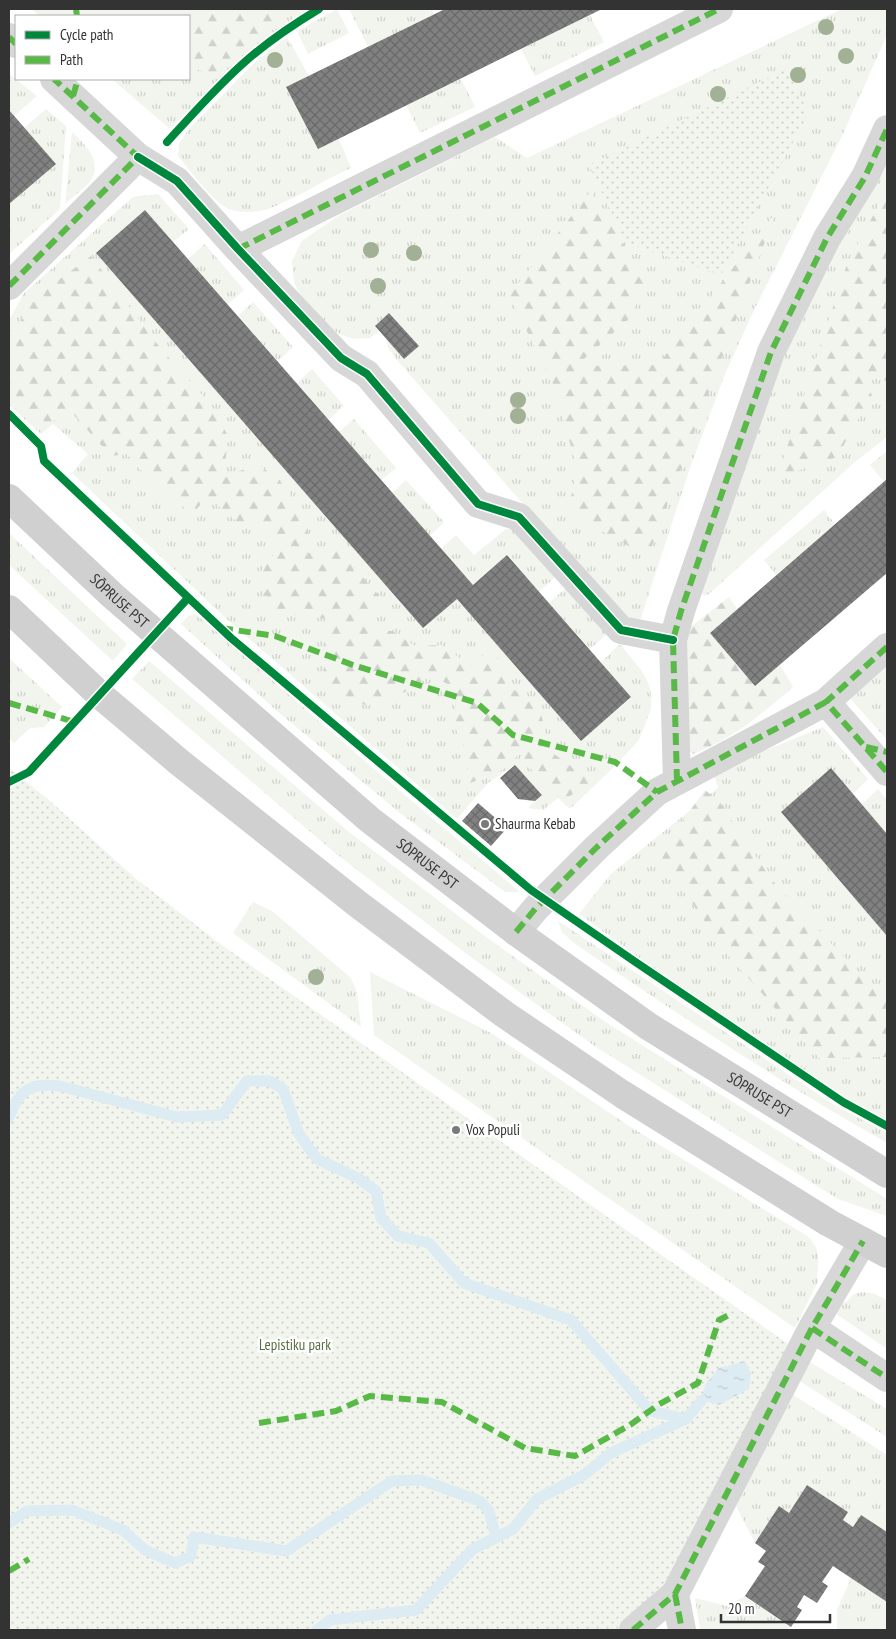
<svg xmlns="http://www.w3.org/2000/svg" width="896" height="1639" font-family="'PT Sans Narrow',sans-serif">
	<defs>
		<pattern id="grass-tufts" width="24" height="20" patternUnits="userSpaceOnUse" patternTransform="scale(1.25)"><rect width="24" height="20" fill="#f1f5ed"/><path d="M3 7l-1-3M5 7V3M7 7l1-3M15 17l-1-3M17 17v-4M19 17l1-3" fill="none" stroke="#cfd2cc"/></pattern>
		<pattern id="forest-firs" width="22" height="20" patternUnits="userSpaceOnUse" patternTransform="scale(1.25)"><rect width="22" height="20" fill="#f1f5ed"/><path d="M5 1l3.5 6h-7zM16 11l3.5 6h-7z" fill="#cfd2cc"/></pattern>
		<pattern id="park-dots" width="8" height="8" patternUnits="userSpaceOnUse" patternTransform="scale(1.25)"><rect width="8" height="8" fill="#f1f5ed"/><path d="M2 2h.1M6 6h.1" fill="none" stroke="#cfd2cc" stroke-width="1.8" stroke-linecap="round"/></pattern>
		<pattern id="water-ripples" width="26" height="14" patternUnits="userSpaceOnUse" patternTransform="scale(1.25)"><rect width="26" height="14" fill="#ddebf3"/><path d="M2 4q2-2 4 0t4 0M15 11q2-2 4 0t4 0" fill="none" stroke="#becad1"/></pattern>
		<pattern id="building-cross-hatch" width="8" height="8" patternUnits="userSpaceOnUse" patternTransform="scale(1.25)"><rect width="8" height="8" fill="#818181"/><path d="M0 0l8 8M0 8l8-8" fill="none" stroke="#6a6a6a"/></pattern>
	</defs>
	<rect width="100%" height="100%" fill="#fff"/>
	<!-- grass -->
	<path fill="url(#grass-tufts)" d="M 31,9 L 308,9 L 282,26 L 245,54 L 170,129 L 112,79 L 189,79 L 189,16 L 40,16 Z
		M 337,9 L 349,33 L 308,54 L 297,31 Z
		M 349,9 L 432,9 L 434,14 L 368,47 Z
		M 842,9 L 887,9 L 887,35 L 842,136 L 754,310 L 725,374 L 691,465 L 639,624 L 623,618 L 397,360 L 388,348 L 386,338 L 404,359 L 419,346 L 390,313 L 375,326 L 379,331 L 370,338 L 355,339 L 344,336 L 326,327 L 306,305 L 294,283 L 292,261 L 302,241 L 338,216 L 495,137 L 527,158 Z
		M 590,15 L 604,42 L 535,76 L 521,49 Z
		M 287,37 L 309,76 L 286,88 L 318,149 L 339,139 L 351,168 C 324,180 298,197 271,208 C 260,212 241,214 229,209 C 214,203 189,169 178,156 L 179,144 L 188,130 L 254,63 Z
		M 9,74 L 37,96 L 14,116 L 9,110 Z
		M 461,79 L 475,107 L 420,133 L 406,105 Z
		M 46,109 L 66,126 L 60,209 L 9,254 L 9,204 L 56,164 L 24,128 Z
		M 72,132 C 84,143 103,162 91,180 C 86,188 72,197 65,204 Z
		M 887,155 L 887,437 L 856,461 L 709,594 L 704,596 L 700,591 L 751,433 L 799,323 L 851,221 Z
		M 158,194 L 189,229 L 173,242 L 145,210 L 96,253 L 423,628 L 457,599 L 581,741 L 631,698 L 601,662 L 620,644 L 641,670 L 647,680 L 651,691 L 651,709 L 639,740 L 615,766 L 570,809 L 558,798 L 543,810 L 528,808 L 542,794 L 515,765 L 488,783 L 457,819 L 231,623 L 72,473 L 88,454 L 53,424 L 41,434 L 9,405 L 9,320 L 24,293 L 133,197 Z
		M 205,244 L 244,290 L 228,304 L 188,259 Z
		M 253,302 L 293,347 L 278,361 L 238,316 Z
		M 312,369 L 344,406 L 328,420 L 297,383 Z
		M 354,419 L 396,468 L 381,480 L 339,432 Z
		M 887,451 L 887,479 L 884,482 L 870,465 Z
		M 406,480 L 444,522 L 430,536 L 392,493 Z
		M 824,510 L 835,524 L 776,575 L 764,560 Z
		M 506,529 L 512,529 L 557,575 L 539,592 L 507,555 L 473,585 L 441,549 L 456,535 L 474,555 Z
		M 9,533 L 127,644 L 113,661 L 9,565 Z
		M 567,587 L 609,632 L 590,649 L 549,603 Z
		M 196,614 L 374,769 L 520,892 L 505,892 L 400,813 L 277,711 L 181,624 L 188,616 Z
		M 9,658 L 62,707 L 44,727 L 30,728 L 14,743 L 9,738 Z
		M 149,661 L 349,832 L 486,937 L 607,1023 L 887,1199 L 887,1216 L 838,1199 L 593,1045 L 468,955 L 335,853 L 132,679 Z
		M 887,665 L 887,740 L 849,697 Z
		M 823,727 L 868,779 L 853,794 L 831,768 L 781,812 L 887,936 L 887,1120 C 778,1062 679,986 579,914 L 611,874 L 718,788 L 713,772 Z
		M 878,789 L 887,800 L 887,834 L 862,804 Z
		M 253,902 L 272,911 L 351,978 L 357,992 L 361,1027 L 233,933 Z
		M 558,921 L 836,1106 L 887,1133 L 887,1143 C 779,1082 676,1013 574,943 L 562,932 Z
		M 370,972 L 491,1033 L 626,1124 L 807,1236 C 821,1249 819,1260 817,1277 L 818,1281 L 795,1328 L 374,1035 Z
		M 863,1292 L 875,1294 L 887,1300 L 887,1349 L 832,1311 L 842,1301 L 845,1303 L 854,1294 Z
		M 808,1361 L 887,1409 L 887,1437 L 798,1380 Z
		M 792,1394 L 887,1455 L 887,1532 L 861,1515 L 853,1527 L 843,1520 L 848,1512 L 807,1485 L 789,1513 L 778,1507 L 755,1543 L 736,1506 Z
		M 851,1578 L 887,1602 L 887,1630 L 837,1630 L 837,1610 Z
		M 745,1596 L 791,1627 L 785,1630 L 700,1630 L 695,1598 L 727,1606 Z"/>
	<!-- forest -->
	<path fill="url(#forest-firs)" d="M 160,9 L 286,9 L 216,75 L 189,67 L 189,16 L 158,16 Z
		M 592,190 L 647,284 L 629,319 L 576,366 L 658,365 L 776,212 L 648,557 L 568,512 L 577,469 L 555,388 L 509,295 Z
		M 887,190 L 887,381 L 859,375 L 872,395 L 837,457 L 777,478 L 847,264 Z
		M 91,256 L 161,349 L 212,406 L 228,436 L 224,477 L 258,464 L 279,480 L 308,516 L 308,553 L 340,550 L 379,596 L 370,625 L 394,632 L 415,646 L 441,645 L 473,667 L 489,648 L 506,668 L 505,686 L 538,701 L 550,751 L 594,783 L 564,799 L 545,789 L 520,753 L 504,769 L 470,783 L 463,742 L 455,728 L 456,689 L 432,675 L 405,692 L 367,706 L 323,686 L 327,619 L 269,611 L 260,573 L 281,544 L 265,525 L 243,527 L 207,496 L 193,514 L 156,487 L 127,454 L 111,456 L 72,413 L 38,427 L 9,399 L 9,339 L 16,331 L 33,299 Z
		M 729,597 L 737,609 L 710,633 L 755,686 L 780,665 L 793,687 C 762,714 733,739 693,754 L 687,749 L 685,639 L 689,628 Z
		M 705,790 L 719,801 L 771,879 L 887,1003 L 887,1057 L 819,1058 L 728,955 L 658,854 Z"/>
	<!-- park -->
	<path fill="url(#park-dots)" d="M 786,69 L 809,113 L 721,275 L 626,243 L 589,165 Z
		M 9,768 L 49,800 L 135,878 L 219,943 L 788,1344 L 673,1583 L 616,1630 L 9,1630 Z"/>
	<!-- water -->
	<path fill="url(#water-ripples)" d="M 745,1361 L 751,1373 L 749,1389 L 719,1405 L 702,1400 L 705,1385 L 719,1368 Z"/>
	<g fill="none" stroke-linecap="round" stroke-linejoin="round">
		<!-- stream -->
		<path stroke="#ddebf3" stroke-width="11" d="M 9,1117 C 20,1088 31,1083 60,1086 L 177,1117 L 222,1115 L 247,1081 L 270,1081 L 283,1089 L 299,1134 L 317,1159 L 358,1178 L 376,1191 L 381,1218 L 398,1236 L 429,1243 L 464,1283 L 571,1320 L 650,1411 L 686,1419
			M 9,1523 L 27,1511 L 72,1510 L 123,1530 L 145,1550 L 175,1563 L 191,1556 L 194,1537 L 286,1551 L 392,1481 L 421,1480 L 480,1501 L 489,1511 L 496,1538
			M 317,1630 L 330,1620 L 416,1610 L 473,1549 L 513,1529 L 537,1499 L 584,1475 L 611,1453 L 686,1419 L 702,1400"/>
	</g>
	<!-- building -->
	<path fill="url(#building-cross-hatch)" d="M 445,9 L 602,9 L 318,149 L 286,87 Z
		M 9,110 L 56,164 L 9,204 Z
		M 145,210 L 473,585 L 507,555 L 631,697 L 581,741 L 457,599 L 423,628 L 96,253 Z
		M 389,313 L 419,346 L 404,359 L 375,326 Z
		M 887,479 L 887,573 L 755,686 L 710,633 Z
		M 515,765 L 542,795 L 535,801 L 518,799 L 500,778 Z
		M 831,768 L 887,834 L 887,936 L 781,812 Z
		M 478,803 L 507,828 L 491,846 L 462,821 Z
		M 807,1485 L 848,1512 L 843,1520 L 853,1527 L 861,1515 L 887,1532 L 887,1602 L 833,1566 L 822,1582 L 828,1586 L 817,1603 L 804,1595 L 797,1607 L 802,1610 L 791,1627 L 745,1596 L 765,1566 L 758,1562 L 766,1551 L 755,1543 L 779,1506 L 789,1513 Z"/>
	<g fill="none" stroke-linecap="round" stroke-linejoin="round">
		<!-- street -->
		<path stroke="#d7d7d7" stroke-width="28" d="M 9,37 L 16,44
			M 138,157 L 177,181 L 238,249 L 341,358 L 367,374 L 478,504 L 519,517 L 621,630 L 673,640
			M 238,249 L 719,9
			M 9,286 L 138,157 L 54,79
			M 887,647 L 826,702 L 887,772
			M 677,781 L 673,640 L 681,611 L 771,352 L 827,238 L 865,177 L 887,129
			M 516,932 L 536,908 L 597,847 L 657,792 L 826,702
			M 812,1328 L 887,1378
			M 675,1594 L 682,1630
			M 633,1630 L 675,1594 L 812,1328 L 863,1241"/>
		<!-- secondary -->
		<g stroke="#d0d0d0" stroke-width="28">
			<path id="s1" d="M 9,498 L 113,596 L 370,820 L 516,932 L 648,1026 L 887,1174"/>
			<path d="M 9,609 L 100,695 L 179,762 L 359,905 L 504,1014 L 622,1094 L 829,1223 L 887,1254"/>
		</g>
		<!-- quiet -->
		<path stroke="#58b947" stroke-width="6" stroke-dasharray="12 6" stroke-linecap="butt" d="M 76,9 L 77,16
			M 9,37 L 16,44
			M 73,96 L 78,79
			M 238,249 L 719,9
			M 9,286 L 138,157 L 54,79
			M 221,628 L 275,636 L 353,665 L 477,703 L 513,735 L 615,762 L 657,792
			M 887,647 L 826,702 L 887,772
			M 9,703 L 75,722
			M 866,747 L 887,752
			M 677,781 L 673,640 L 681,611 L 771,352 L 827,238 L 865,177 L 887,129
			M 516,932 L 536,908 L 597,847 L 657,792 L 826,702
			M 812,1328 L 887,1378
			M 259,1423 L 336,1411 L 370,1396 L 442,1402 L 525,1448 L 575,1456 L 630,1425 L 658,1405 L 698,1383 L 719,1320 L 729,1315
			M 9,1571 L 29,1559
			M 675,1594 L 682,1630
			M 633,1630 L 675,1594 L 812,1328 L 863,1241"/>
		<defs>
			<path id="cycleway" d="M 167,142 C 193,114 218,85 247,60 C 270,40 294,24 319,9
				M 138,157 L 177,181 L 238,249 L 341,358 L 367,374 L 478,504 L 519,517 L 621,630 L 673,640
				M 9,414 L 41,446 L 44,461 L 231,638 L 531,890 L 634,961 L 843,1102 L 887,1126
				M 9,782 L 29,772 L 188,598"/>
		</defs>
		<!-- cycleway casing -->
		<use href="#cycleway" stroke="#fff" stroke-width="11"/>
		<!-- cycleway -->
		<use href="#cycleway" stroke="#00873e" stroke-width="8"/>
	</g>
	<!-- trees -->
	<g fill="#a2b095">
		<circle cx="826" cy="27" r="8"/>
		<circle cx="846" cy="56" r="8"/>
		<circle cx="275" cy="60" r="8"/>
		<circle cx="798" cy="75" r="8"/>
		<circle cx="718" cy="94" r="8"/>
		<circle cx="371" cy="250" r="8"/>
		<circle cx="414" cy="253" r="8"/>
		<circle cx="378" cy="286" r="8"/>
		<circle cx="518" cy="400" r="8"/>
		<circle cx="518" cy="416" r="8"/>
		<circle cx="316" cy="977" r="8"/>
	</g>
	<!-- markers -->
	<g fill="#7a7a7a" stroke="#fff" stroke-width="2">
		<circle cx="485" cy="824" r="5"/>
		<circle cx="456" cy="1130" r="5"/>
	</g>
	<g text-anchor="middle" stroke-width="5" stroke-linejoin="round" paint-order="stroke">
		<!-- street labels -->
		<g font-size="15" fill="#333" stroke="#fff">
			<text dy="5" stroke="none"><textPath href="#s1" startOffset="151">SÕPRUSE PST</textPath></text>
			<text dy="5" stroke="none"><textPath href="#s1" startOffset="556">SÕPRUSE PST</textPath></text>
			<text dy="5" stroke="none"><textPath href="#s1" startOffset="961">SÕPRUSE PST</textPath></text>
		</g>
		<!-- poi labels -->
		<g font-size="15" fill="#333" stroke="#fff" text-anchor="start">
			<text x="495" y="829">Shaurma Kebab</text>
			<text x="466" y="1135">Vox Populi</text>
		</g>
		<!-- park labels -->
		<g font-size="15" fill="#56703f" stroke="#fff">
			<text x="295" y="1350">Lepistiku park</text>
		</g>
	</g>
	<!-- border -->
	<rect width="896" height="1639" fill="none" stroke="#333333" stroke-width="20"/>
	<!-- legend -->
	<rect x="15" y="15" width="175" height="65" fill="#ffffff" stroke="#adadad"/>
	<rect x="25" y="31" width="25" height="8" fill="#00873e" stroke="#adadad"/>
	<text x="60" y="40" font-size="15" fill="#333333">Cycle path</text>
	<rect x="25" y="56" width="25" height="8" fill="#58b947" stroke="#adadad"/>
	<text x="60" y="65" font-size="15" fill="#333333">Path</text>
	<!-- scale -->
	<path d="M721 1614v8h109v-8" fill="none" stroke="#333333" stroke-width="2.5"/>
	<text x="728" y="1614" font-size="15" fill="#333333" stroke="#ffffff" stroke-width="4" paint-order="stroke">20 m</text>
</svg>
